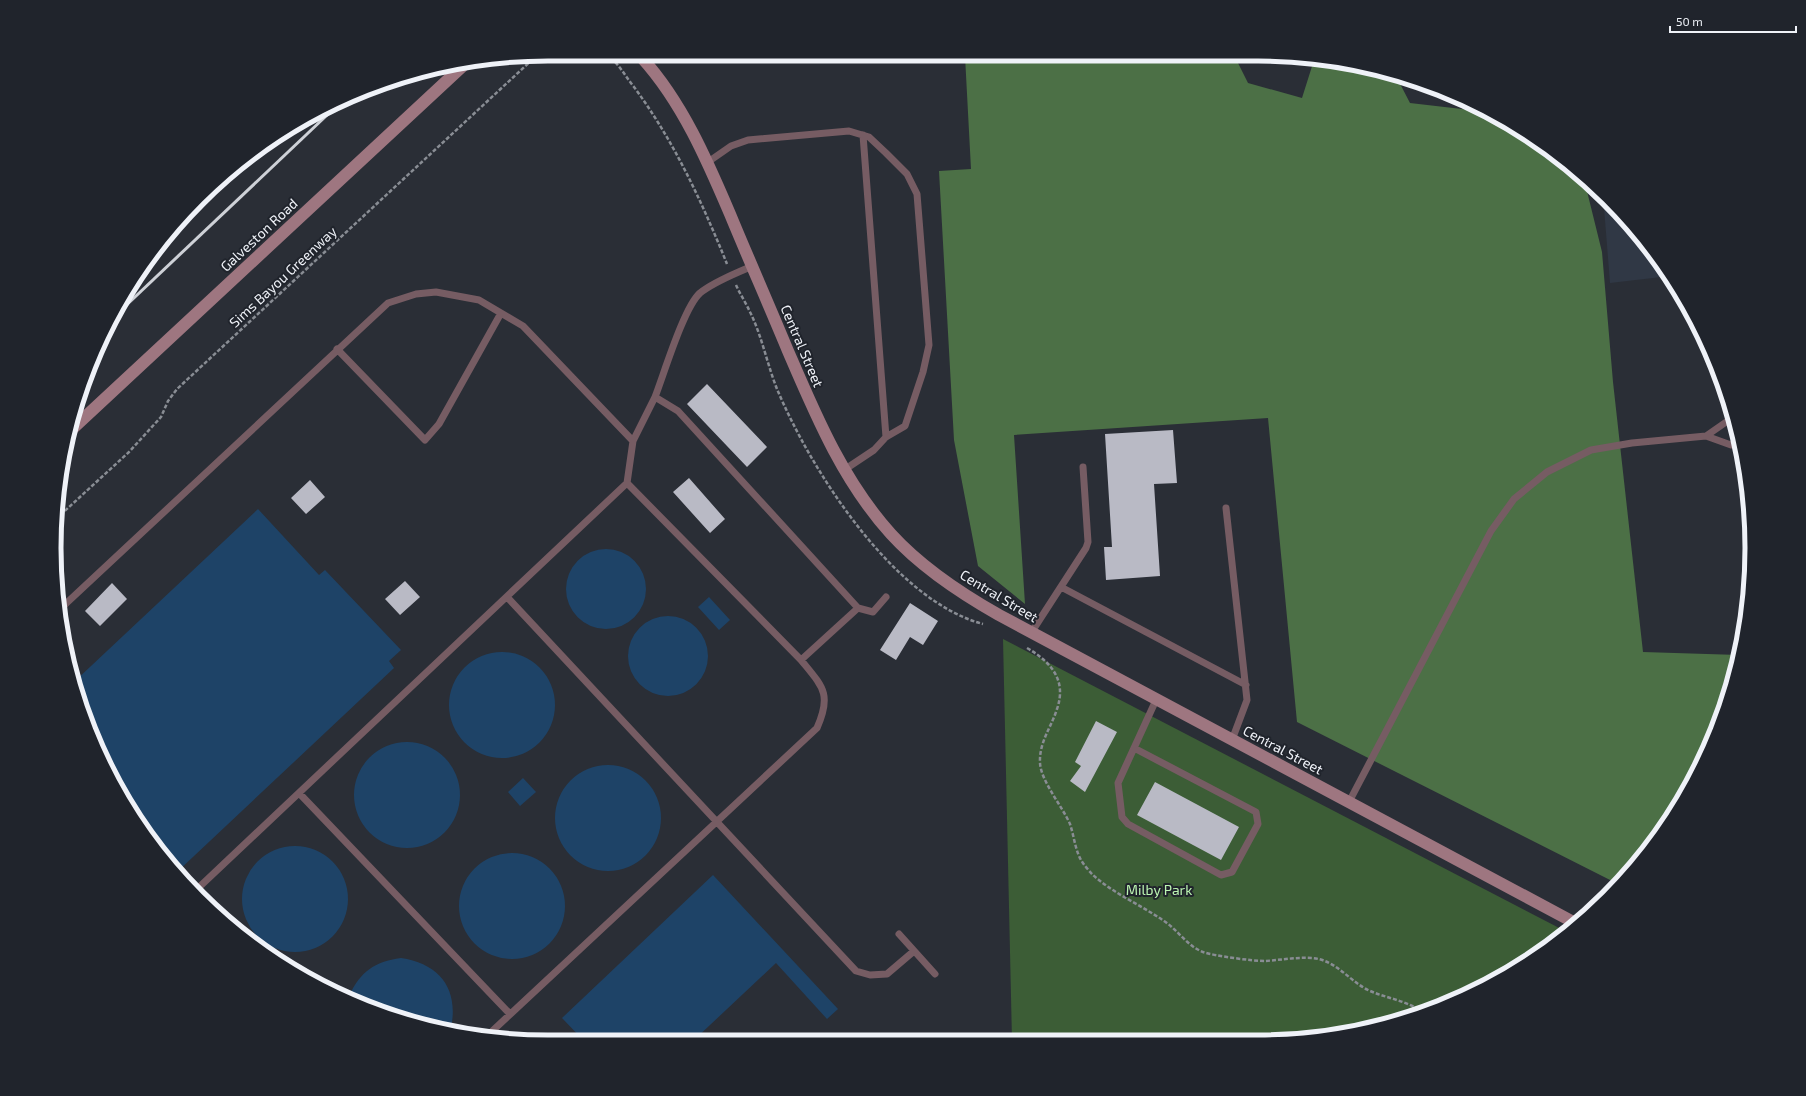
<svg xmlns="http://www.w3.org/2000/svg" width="1806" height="1096" font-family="'Exo 2',sans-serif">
	<rect width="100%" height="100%" fill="#2a2e36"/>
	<!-- built -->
	<path fill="#303845" d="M 1603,195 L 1607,199 L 1670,276 L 1610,283 Z"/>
	<!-- green -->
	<path fill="#3c5d36" d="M 1003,639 L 1567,932 L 1505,976 L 1386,1025 L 1291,1041 L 1012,1041 Z"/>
	<!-- forest -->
	<path fill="#4c7046" d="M 1234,55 L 1248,83 L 1302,98 L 1314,60 L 1396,76 L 1410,103 L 1479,111 L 1533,137 L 1584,179 L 1602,252 L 1613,382 L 1643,652 L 1739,655 L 1714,737 L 1669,823 L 1616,883 L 1297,722 L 1268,418 L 1014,435 L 1025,604 L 978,566 L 954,440 L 939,171 L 971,169 L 965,56 Z"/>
	<!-- water -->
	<path fill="#1e4367" d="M 258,509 L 319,575 L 325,570 L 401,650 L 389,661 L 394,668 L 177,872 C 131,820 90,749 74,682 Z
		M566 589a40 40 0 1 1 80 0a40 40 0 1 1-80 0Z
		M 709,597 L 730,620 L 719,630 L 698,607 Z
		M628 656a40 40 0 1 1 80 0a40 40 0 1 1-80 0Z
		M449 705a53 53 0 1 1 106 0a53 53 0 1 1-106 0Z
		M354 795a53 53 0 1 1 106 0a53 53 0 1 1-106 0Z
		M555 818a53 53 0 1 1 106 0a53 53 0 1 1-106 0Z
		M 523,778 L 536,792 L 520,806 L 508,792 Z
		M242 899a53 53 0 1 1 106 0a53 53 0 1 1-106 0Z
		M459 906a53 53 0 1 1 106 0a53 53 0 1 1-106 0Z
		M 713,875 L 838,1009 L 827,1019 L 776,963 L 693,1041 L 584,1041 L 562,1018 Z
		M 401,958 C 440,964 459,989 451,1028 L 389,1016 L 349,996 C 361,971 374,962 401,958 Z"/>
	<!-- building -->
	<path fill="#b9bac5" d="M 707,384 L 767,447 L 747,467 L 687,404 Z
		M 1173,430 L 1177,483 L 1154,484 L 1160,576 L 1106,580 L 1104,547 L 1112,547 L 1105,434 Z
		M 689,478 L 725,519 L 710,533 L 673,492 Z
		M 310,480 L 325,497 L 306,514 L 291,498 Z
		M 405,581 L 420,597 L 400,615 L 385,599 Z
		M 112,583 L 127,599 L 100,626 L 85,611 Z
		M 910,603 L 938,621 L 923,645 L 910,637 L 896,660 L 880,650 Z
		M 1096,721 L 1117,732 L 1085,792 L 1070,781 L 1081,766 L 1075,762 Z
		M 1155,782 L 1239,827 L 1221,860 L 1137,815 Z"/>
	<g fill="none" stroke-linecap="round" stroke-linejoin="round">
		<!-- path -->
		<path stroke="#898d94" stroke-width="2.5" stroke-dasharray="4 2" stroke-linecap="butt" d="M 611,58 C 620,66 626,77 634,87 C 674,141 702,202 727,264
			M 736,285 C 740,294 746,303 750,312 C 762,336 767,364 777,389 C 811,470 893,600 983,624
			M 56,519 L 129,452 L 161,417 L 168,401 L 177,389 L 534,58
			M 1027,648 C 1051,662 1067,680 1057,709 C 1051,728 1039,742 1040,763 C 1041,781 1062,806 1070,824 C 1074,836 1075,849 1081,860 C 1084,865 1089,871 1093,875 C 1114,894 1141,905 1164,921 C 1178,930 1187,946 1203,952 C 1215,956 1252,961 1265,961 C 1281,960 1296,957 1312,958 C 1336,960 1348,980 1368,990 C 1385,998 1405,1000 1421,1011"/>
		<!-- lane -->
		<path stroke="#765c63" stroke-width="7" d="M 863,135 L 886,437
			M 708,162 L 731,146 L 748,140 L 849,131 L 869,137 L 886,153 L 907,174 L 917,194 L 929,345 L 923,372 L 905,426 L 886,437 L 874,450 L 844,470
			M 752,266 C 735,274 715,281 700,293 C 684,307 664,374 655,397 L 678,411 L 858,608 L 873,612 L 886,597
			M 337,349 L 425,440 L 439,424 L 501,313
			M 1706,436 L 1729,420 L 1733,420
			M 1226,508 L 1247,700 L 1232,740
			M 1061,587 L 1246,685
			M 507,597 L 856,971 L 870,975 L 887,974 L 914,951
			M 58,611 L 388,303 L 416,294 L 436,292 L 479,300 L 523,326 L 633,441
			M 1031,633 L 1086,548 L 1088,542 L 1083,467
			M 801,660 L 858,608
			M 1134,748 L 1256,812 L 1258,824 L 1232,872 L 1221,875 L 1128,824 L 1122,817 L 1118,783 L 1156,700
			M 299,793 L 510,1014
			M 1349,802 L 1491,531 L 1514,499 L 1547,472 L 1591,450 L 1632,443 L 1706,436 L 1731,445 L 1740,444
			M 194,892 L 627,483
			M 899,934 L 935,974
			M 488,1035 L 817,728 C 832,694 823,687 801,660 L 627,483 L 633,441 L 655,397"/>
		<!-- secondary -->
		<path stroke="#9e7680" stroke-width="12" d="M 642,58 C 682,102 707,160 730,214 C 749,260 769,305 788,351 C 816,416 843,481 891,534 C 921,567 960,593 999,615 L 1577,924
			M 70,431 L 467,62"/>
		<!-- rail -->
		<path stroke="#ced1d7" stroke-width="3" d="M 117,314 L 345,98"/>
	</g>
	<g text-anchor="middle" stroke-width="4" stroke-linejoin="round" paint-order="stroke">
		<!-- street labels -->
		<g font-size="14" fill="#eff2f8" stroke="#20242c">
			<text transform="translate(259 235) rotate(-43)" y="5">Galveston Road</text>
			<text transform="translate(283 277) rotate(-43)" y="5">Sims Bayou Greenway</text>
			<text transform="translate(802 346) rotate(67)" y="5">Central Street</text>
			<text transform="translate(999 596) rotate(31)" y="5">Central Street</text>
			<text transform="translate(1283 750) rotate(28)" y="5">Central Street</text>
		</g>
		<!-- park labels -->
		<g font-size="14" fill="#bcf5b2" stroke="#20242c">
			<text x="1159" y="895">Milby Park</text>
		</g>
	</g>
	<!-- crop -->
	<path d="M0 0H1806V1096H0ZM548 61H1258A487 487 0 0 1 1745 548V548A487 487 0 0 1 1258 1035H548A487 487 0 0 1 61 548V548A487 487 0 0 1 548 61Z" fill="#20242c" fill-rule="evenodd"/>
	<path fill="none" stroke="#eff2f8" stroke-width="5" d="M548 61H1258A487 487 0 0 1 1745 548V548A487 487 0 0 1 1258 1035H548A487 487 0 0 1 61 548V548A487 487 0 0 1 548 61Z"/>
	<!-- scale -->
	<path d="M1670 26v6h126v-6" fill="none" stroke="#eff2f8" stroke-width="2"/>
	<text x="1676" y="26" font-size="12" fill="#eff2f8" stroke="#20242c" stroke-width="3" paint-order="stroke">50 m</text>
</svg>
